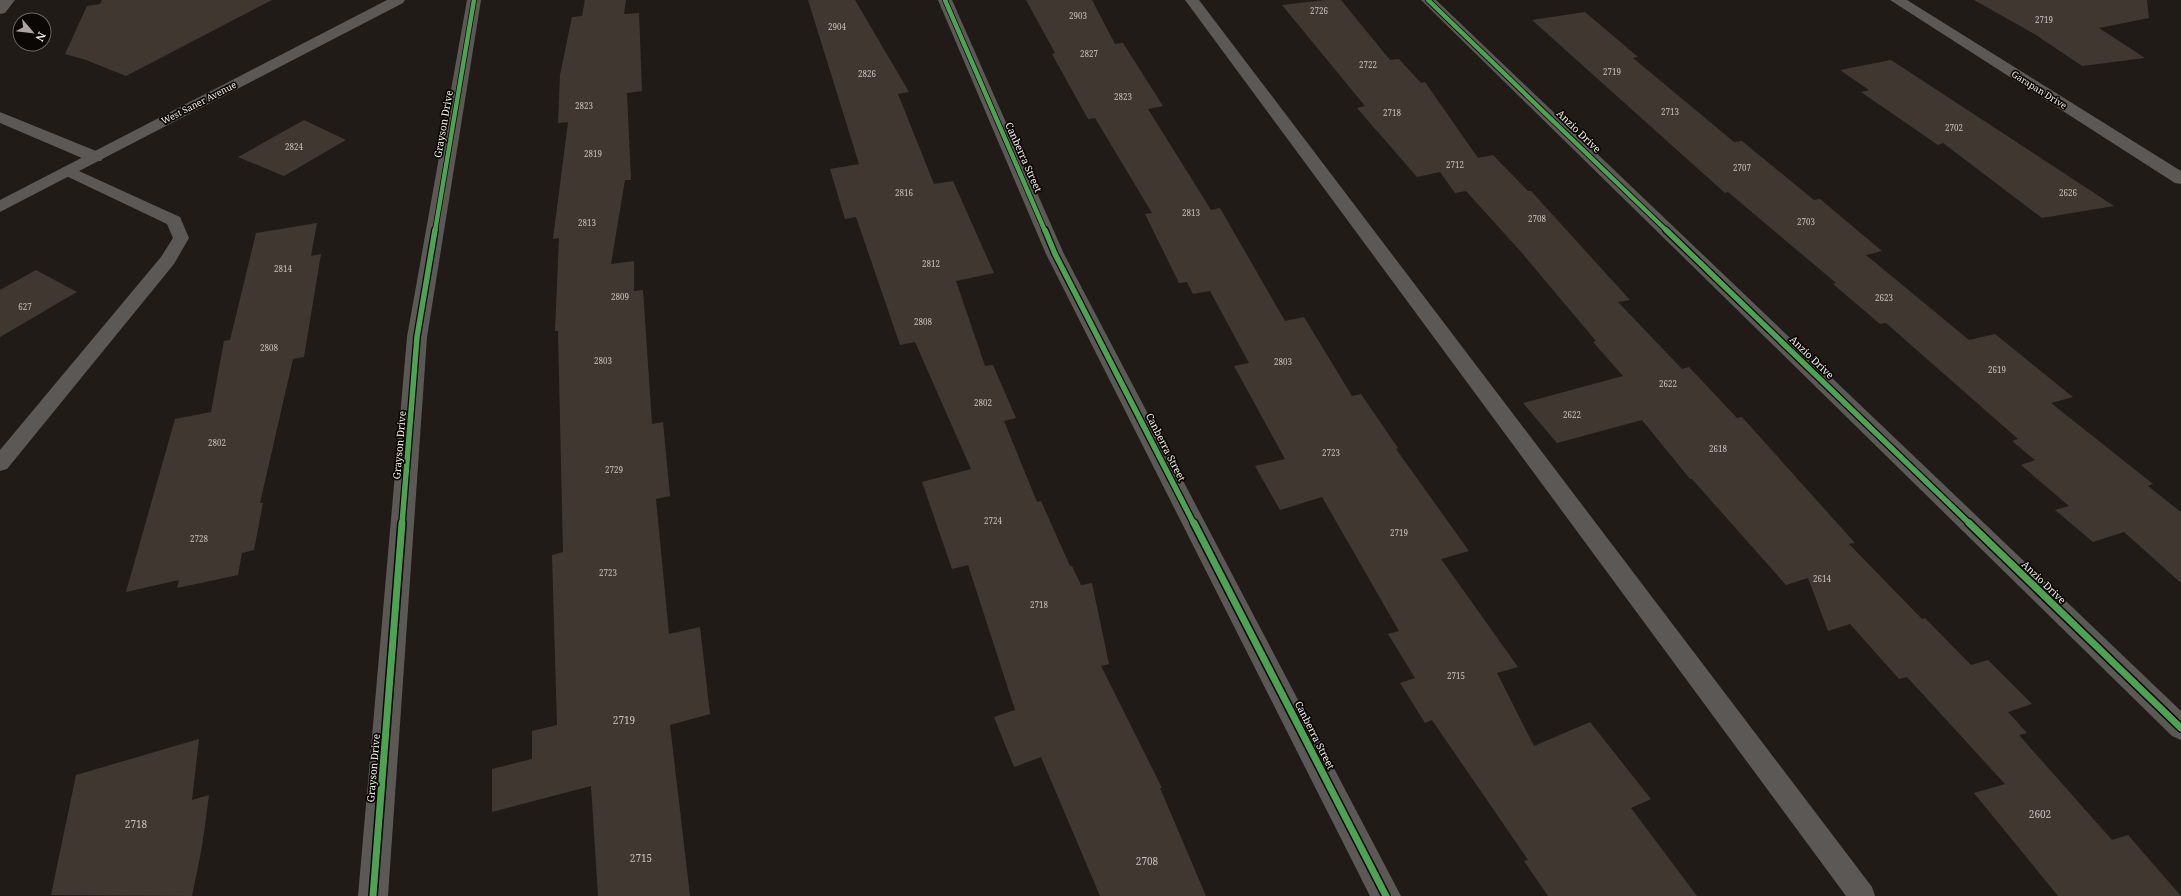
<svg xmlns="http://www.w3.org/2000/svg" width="2181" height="896" font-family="'Noto Serif',serif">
	<rect width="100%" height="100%" fill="#201b17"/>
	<!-- building -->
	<path fill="#403830" d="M 102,0 L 272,0 L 126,76 L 86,60 L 65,54 L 87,6 L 100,4 Z
		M 585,0 L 626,0 L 624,14 L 639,13 L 642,91 L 627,93 L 631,180 L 625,180 L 611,264 L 634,261 L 634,291 L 643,290 L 652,424 L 663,422 L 670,496 L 656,499 L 669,634 L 700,627 L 710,714 L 670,725 L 690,896 L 598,896 L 591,786 L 492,812 L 492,769 L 532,759 L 532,731 L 557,725 L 552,555 L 563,552 L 558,331 L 555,331 L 559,238 L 553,239 L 568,122 L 558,123 L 560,75 L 572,17 L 582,16 Z
		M 808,0 L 855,0 L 909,92 L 898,94 L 934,184 L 953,181 L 994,273 L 956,281 L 985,366 L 993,365 L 1016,418 L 1004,421 L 1037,502 L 1041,501 L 1070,566 L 1072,566 L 1081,585 L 1092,583 L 1109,664 L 1101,666 L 1162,788 L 1160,788 L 1206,896 L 1100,896 L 1041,757 L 1014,767 L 994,717 L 1015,710 L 968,565 L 952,569 L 922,482 L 971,469 L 915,342 L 900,345 L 856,217 L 845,219 L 830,169 L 859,164 Z
		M 1026,0 L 1092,0 L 1115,44 L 1123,43 L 1163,106 L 1148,109 L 1211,210 L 1220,208 L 1285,321 L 1304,317 L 1352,396 L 1361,394 L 1398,448 L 1396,449 L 1469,551 L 1441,559 L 1518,667 L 1497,673 L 1534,746 L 1590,722 L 1651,799 L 1631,808 L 1697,896 L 1548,896 L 1524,861 L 1528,860 L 1432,720 L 1425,723 L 1400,683 L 1415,678 L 1388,634 L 1399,631 L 1322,497 L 1280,510 L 1255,466 L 1285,459 L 1234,366 L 1249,363 L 1210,291 L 1193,294 L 1187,282 L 1179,283 L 1145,214 L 1152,213 L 1095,118 L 1088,119 L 1052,54 L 1055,53 Z
		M 1325,0 L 1341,0 L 1390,60 L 1399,59 L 1421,83 L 1425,82 L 1478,158 L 1493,155 L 1528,191 L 1531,191 L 1630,300 L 1618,302 L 1682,369 L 1689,367 L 1737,418 L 1742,417 L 1855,543 L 1849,544 L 1922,619 L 1925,618 L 1971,665 L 1988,660 L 2032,704 L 2008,712 L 2027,733 L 2019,735 L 2112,840 L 2128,835 L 2181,896 L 2058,896 L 1974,793 L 2005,784 L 1907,677 L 1899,679 L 1850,624 L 1828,631 L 1808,578 L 1786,585 L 1692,479 L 1690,479 L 1642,420 L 1557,443 L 1523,403 L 1623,376 L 1593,342 L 1596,341 L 1522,253 L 1466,191 L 1455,193 L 1440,172 L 1417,177 L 1357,108 L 1365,106 L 1282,5 Z
		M 1974,0 L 2147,0 L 2149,18 L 2099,28 L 2145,58 L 2082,66 L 2036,35 Z
		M 1585,12 L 1638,57 L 1633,58 L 1734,142 L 1742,141 L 1814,200 L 1820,199 L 1882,251 L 1866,255 L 1969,340 L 1995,334 L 2073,397 L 2051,403 L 2153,484 L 2148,486 L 2181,512 L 2181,583 L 2124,532 L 2093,542 L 2055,510 L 2069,506 L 2021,465 L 2035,460 L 2012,441 L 2018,439 L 1886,323 L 1880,324 L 1833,284 L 1836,283 L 1728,192 L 1725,193 L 1532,20 Z
		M 1891,60 L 2114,206 L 2042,218 L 1943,143 L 1938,145 L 1861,92 L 1869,90 L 1840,70 Z
		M 304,120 L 346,140 L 284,176 L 238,157 Z
		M 317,223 L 311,256 L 321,254 L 304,357 L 293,359 L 260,503 L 263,503 L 254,550 L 242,553 L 238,575 L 177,588 L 179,580 L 126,592 L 175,419 L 211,412 L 224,341 L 230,340 L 256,233 Z
		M 36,270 L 77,292 L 0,337 L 0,290 Z
		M 199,739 L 192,800 L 209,795 L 202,847 L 192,896 L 51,895 L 76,775 Z"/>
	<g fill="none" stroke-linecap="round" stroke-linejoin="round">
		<!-- lane -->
		<path fill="#5c5855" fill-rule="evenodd" d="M 1185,0 L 1199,0 L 1872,887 L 1875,896 L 1846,896 Z
			M 68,166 L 180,217 L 189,238 L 174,264 L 7,469 L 0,471 L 0,450 L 161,257 L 173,238 L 167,224 L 62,174 L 60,171 L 62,168 Z"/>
		<!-- street -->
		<path fill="#5c5855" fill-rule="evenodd" d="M 15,0 L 5,13 L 0,14 L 0,0 Z
			M 467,0 L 481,0 L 427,337 L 388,896 L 358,896 L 407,337 Z
			M 938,0 L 952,0 L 1064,254 L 1401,896 L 1370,896 L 1046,254 Z
			M 1421,0 L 1436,0 L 2181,711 L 2181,740 L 2172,736 Z
			M 0,112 L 101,153 L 104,157 L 101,161 L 89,161 L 0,123 Z"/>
		<!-- secondary -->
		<path fill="#5c5855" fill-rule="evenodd" d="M 387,0 L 405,0 L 403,3 L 0,212 L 0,200 Z
			M 1890,0 L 1907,0 L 2181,171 L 2181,184 L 2175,183 Z"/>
		<defs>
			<path id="cycleway-far2" d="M 945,0 L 1045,231
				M 1428,0 L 1667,231
				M 435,231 L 474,0"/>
			<path id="cycleway-far1" d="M 1045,230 L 1055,254 L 1194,524
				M 1666,230 L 1970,524
				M 402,524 L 417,337 L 435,230"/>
			<path id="cycleway" d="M 1194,523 L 1386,896
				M 1969,523 L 2181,728
				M 373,896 L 402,523"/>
		</defs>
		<!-- cycleway-far2 casing -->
		<use href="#cycleway-far2" stroke="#0a0704" stroke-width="6"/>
		<!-- cycleway-far1 casing -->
		<use href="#cycleway-far1" stroke="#0a0704" stroke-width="8"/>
		<!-- cycleway casing -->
		<use href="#cycleway" stroke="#0a0704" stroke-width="10"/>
		<!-- cycleway-far2 -->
		<use href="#cycleway-far2" stroke="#4ca352" stroke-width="4.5"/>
		<!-- cycleway-far1 -->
		<use href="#cycleway-far1" stroke="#4ca352" stroke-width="5.5"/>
		<!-- cycleway -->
		<use href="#cycleway" stroke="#4ca352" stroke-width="7"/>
	</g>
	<g text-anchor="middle" stroke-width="3.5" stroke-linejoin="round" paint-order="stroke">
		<!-- number labels -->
		<g font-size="8" fill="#c9c2bc">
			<text x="1319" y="14">2726</text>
			<text x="1078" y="19">2903</text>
			<text x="2044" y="23">2719</text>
			<text x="837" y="30">2904</text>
			<text x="1089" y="57">2827</text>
			<text x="1368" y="68">2722</text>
			<text x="1612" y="75">2719</text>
			<text x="867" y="77">2826</text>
			<text x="1123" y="100">2823</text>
			<text x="584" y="109">2823</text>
			<text x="1670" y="115">2713</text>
			<text x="1392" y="116">2718</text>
			<text x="1954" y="131">2702</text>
			<text x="294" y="150">2824</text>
			<text x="593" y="157">2819</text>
			<text x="1455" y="168">2712</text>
			<text x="1742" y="171">2707</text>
			<text x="904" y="196">2816</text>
			<text x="2068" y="196">2626</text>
			<text x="1191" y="216">2813</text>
			<text x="1537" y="222">2708</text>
			<text x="1806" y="225">2703</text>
			<text x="587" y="226">2813</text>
			<text x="931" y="267">2812</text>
			<text x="283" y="272">2814</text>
			<text x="620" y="300">2809</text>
			<text x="1884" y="301">2623</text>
			<text x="25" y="310">627</text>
			<text x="923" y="325">2808</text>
			<text x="269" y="351">2808</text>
			<text x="603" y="364">2803</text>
			<text x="1283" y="365">2803</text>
			<text x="1997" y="373">2619</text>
			<text x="1668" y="387">2622</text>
			<text x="983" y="406">2802</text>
			<text x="1572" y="418">2622</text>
			<text x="217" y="446">2802</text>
			<text x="1718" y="452">2618</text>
			<text x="1331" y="456">2723</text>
			<text x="614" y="473">2729</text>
			<text x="993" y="524">2724</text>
			<text x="1399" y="536">2719</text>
			<text x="199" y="542">2728</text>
			<text x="608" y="576">2723</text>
			<text x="1822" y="582">2614</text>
			<text x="1039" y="608">2718</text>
			<text x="1456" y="679">2715</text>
		</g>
		<!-- far-street labels -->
		<g font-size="9" fill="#f7f0eb" stroke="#0a0704">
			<text transform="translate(2039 90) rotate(32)" y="3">Garapan Drive</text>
			<text transform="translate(199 103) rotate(-27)" y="3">West Saner Avenue</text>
		</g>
		<!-- street labels -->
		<g font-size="10" fill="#f7f0eb" stroke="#0a0704">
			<text transform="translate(443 124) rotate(-80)" y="4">Grayson Drive</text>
			<text transform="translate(1579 131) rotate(44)" y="4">Anzio Drive</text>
			<text transform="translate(1024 157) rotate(66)" y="4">Canberra Street</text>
			<text transform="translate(1812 357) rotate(44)" y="4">Anzio Drive</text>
			<text transform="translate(399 445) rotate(-85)" y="4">Grayson Drive</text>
			<text transform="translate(1166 447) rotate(63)" y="4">Canberra Street</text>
			<text transform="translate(2044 582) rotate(44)" y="4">Anzio Drive</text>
			<text transform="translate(1315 735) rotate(63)" y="4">Canberra Street</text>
			<text transform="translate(373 768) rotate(-85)" y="4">Grayson Drive</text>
		</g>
		<!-- near-number labels -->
		<g font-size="10" fill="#c9c2bc">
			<text x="624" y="724">2719</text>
			<text x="2040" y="818">2602</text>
			<text x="136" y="828">2718</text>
			<text x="641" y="862">2715</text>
			<text x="1147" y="865">2708</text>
		</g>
	</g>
	<!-- north arrow -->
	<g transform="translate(32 32) rotate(118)"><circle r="19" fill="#0a0704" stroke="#696460"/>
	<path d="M0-3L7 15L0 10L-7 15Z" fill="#aca5a1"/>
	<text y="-6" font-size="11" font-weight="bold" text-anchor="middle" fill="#f7f0eb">N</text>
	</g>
</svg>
